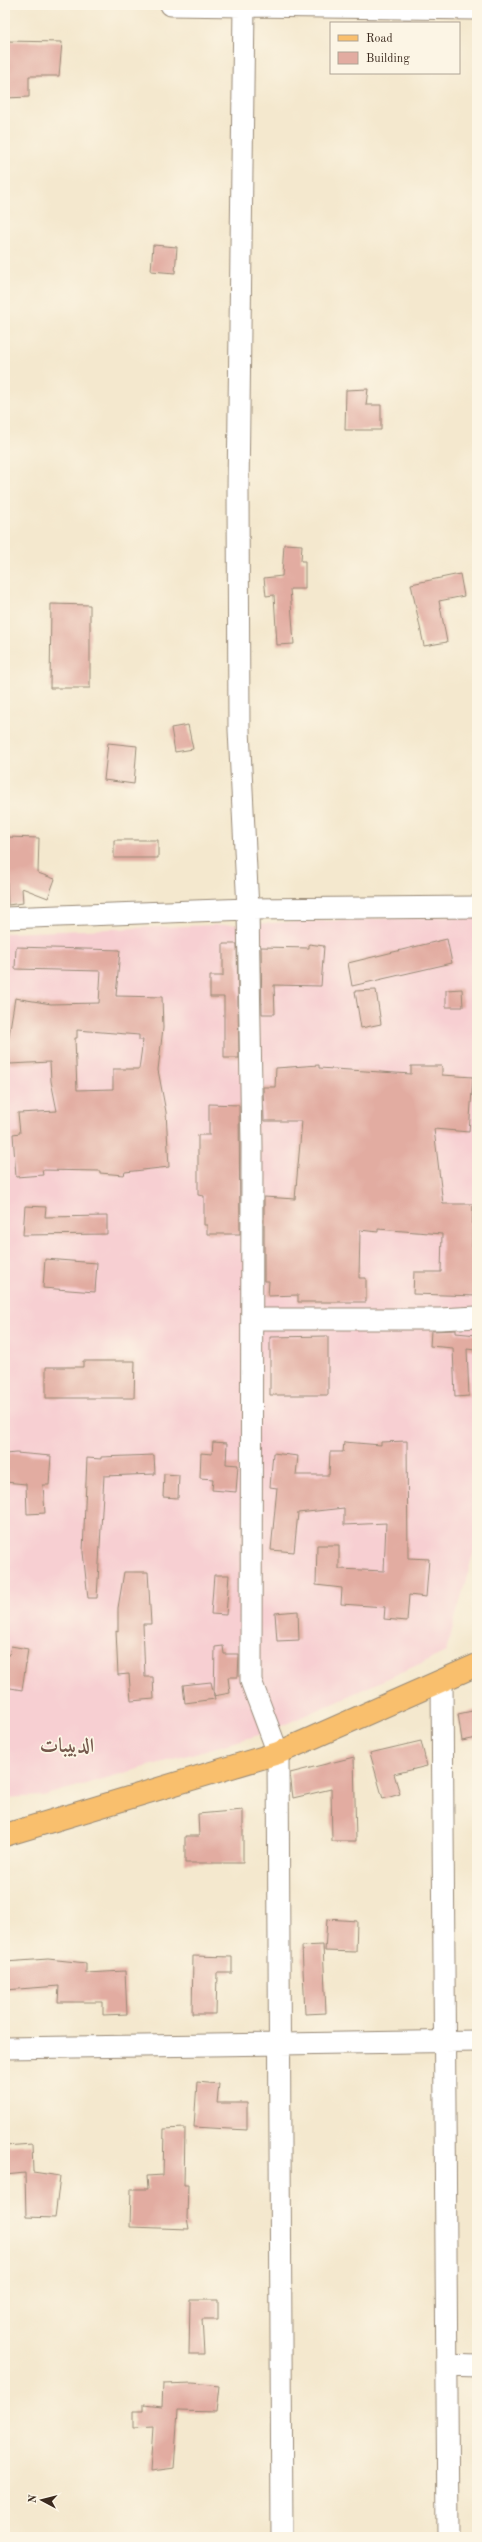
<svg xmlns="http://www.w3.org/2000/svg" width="482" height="2542" font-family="'Old Standard TT',Amiri,serif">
	<rect width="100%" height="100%" fill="#fcf5e5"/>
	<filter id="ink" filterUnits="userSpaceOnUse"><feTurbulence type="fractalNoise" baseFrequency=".025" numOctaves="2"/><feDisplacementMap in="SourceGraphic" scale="8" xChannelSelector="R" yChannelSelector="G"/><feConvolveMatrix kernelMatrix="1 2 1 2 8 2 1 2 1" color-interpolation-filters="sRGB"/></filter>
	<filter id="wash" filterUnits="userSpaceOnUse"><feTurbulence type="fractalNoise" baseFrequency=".012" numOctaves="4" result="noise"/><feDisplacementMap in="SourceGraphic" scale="16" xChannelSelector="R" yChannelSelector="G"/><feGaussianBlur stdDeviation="0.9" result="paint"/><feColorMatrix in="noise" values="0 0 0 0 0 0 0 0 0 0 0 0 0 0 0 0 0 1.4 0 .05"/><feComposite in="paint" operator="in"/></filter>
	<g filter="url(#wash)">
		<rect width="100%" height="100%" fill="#f4e8ce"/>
		<!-- built -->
		<path fill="#f7cfd2" d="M 477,915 L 477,1540 L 446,1652 L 266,1733 L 43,1796 L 5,1798 L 5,933 Z"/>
		<g id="blocks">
			<!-- building -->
			<path fill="#e2aca1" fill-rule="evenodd" d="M 5,41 L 62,42 L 59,76 L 29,76 L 29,97 L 5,98 Z
				M 153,245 L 177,247 L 175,273 L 151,271 Z
				M 368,389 L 366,405 L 381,405 L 381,430 L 345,430 L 346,390 Z
				M 284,544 L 302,545 L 301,561 L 305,561 L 305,589 L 290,589 L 294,644 L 277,645 L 274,595 L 266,596 L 264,578 L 282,576 Z
				M 460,574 L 464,596 L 439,601 L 447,642 L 424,646 L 411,584 Z
				M 51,604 L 90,605 L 90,688 L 50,688 Z
				M 188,725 L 193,749 L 175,752 L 171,728 Z
				M 108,743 L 137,746 L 134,784 L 104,780 Z
				M 5,837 L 39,838 L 38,873 L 55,879 L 48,898 L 22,888 L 23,903 L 8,905 Z
				M 114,840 L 158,840 L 158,858 L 114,858 Z
				M 447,939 L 452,963 L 352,986 L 348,963 Z
				M 223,944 L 237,944 L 239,1058 L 224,1058 L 224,997 L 210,997 L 210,976 L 223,976 Z
				M 309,944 L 324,946 L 321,986 L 274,985 L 275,1014 L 262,1014 L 261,947 L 309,948 Z
				M 16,947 L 120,950 L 116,996 L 162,997 L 163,1028 L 158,1070 L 166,1112 L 169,1167 L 125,1172 L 124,1175 L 100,1173 L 100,1171 L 42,1170 L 43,1175 L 16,1177 L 13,1134 L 20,1133 L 18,1113 L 57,1111 L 51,1081 L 50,1062 L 10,1064 L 8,1041 L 15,998 L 51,1004 L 99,1003 L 101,971 L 15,969 ZM 77,1030 L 139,1035 L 139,1040 L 143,1040 L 139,1069 L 113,1069 L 113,1089 L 77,1090 L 75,1038 L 77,1038 Z
				M 462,989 L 463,1007 L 446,1007 L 446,990 Z
				M 376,990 L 381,1024 L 361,1028 L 355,991 Z
				M 319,1065 L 319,1068 L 411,1074 L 411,1066 L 442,1066 L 442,1075 L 473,1077 L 469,1132 L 434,1129 L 443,1204 L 473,1204 L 472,1247 L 477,1247 L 477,1296 L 413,1294 L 414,1272 L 441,1272 L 442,1234 L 378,1229 L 378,1232 L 360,1230 L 359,1278 L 366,1278 L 366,1302 L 298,1302 L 298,1295 L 268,1296 L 269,1281 L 264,1281 L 264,1197 L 295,1199 L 302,1121 L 264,1121 L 263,1087 L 275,1087 L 276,1068 Z
				M 209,1104 L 239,1105 L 240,1234 L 207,1234 L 207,1225 L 204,1225 L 204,1196 L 198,1195 L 198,1135 L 209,1135 Z
				M 25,1206 L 46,1207 L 45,1217 L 107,1216 L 107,1234 L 23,1235 Z
				M 45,1259 L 97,1263 L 95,1292 L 43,1288 Z
				M 456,1330 L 456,1333 L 477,1335 L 476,1350 L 467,1349 L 469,1396 L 455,1397 L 453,1348 L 430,1346 L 431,1331 Z
				M 328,1336 L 328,1395 L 270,1395 L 270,1337 Z
				M 83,1361 L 135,1361 L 134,1398 L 46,1398 L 46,1367 L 83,1367 Z
				M 407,1441 L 408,1558 L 429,1559 L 426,1597 L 409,1595 L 407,1621 L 384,1619 L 385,1607 L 341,1604 L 342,1588 L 316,1585 L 317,1545 L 339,1545 L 339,1569 L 384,1571 L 386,1523 L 344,1525 L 344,1508 L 298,1513 L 294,1552 L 271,1550 L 277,1488 L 270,1487 L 273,1453 L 298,1456 L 296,1475 L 329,1475 L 330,1452 L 343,1452 L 344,1442 L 381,1445 L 381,1442 Z
				M 213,1442 L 227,1443 L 226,1464 L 238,1465 L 236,1492 L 212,1490 L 213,1479 L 200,1478 L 201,1453 L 212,1454 Z
				M 16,1453 L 51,1456 L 49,1485 L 43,1485 L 45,1513 L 27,1514 L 26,1484 L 5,1482 L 5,1454 Z
				M 154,1455 L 155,1474 L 104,1476 L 97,1598 L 88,1598 L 83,1552 L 87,1458 L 101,1459 L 101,1457 Z
				M 164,1474 L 179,1475 L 178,1498 L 163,1497 Z
				M 124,1572 L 148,1572 L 151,1624 L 143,1624 L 145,1677 L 153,1677 L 154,1699 L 131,1701 L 129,1674 L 118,1675 L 116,1631 L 118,1632 L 118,1608 Z
				M 214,1575 L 229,1575 L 226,1615 L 211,1614 Z
				M 298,1611 L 299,1640 L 277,1641 L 275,1613 Z
				M 11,1646 L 28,1649 L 22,1690 L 5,1687 L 5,1654 L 9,1655 Z
				M 223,1646 L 224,1654 L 239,1654 L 238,1677 L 228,1677 L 230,1693 L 214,1696 L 215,1647 Z
				M 211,1682 L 215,1699 L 185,1703 L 183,1685 Z
				M 477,1710 L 477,1738 L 462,1741 L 458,1714 Z
				M 421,1741 L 427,1766 L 394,1774 L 400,1794 L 383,1799 L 370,1753 Z
				M 354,1757 L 356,1841 L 332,1841 L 331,1789 L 293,1798 L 290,1773 Z
				M 243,1810 L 243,1863 L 185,1863 L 185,1836 L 199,1836 L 198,1814 Z
				M 327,1919 L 357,1921 L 356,1952 L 325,1951 Z
				M 323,1945 L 326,2013 L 305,2014 L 302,1946 Z
				M 193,1956 L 232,1957 L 232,1973 L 217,1973 L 216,2014 L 192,2014 Z
				M 48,1959 L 86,1963 L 86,1973 L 125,1971 L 127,2014 L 103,2015 L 103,2002 L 58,2002 L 59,1986 L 5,1990 L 5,1962 Z
				M 197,2082 L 219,2084 L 217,2103 L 247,2103 L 247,2130 L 194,2127 Z
				M 185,2128 L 184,2185 L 188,2185 L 187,2218 L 189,2229 L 130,2227 L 131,2189 L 148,2189 L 147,2176 L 163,2175 L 164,2129 Z
				M 32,2144 L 33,2172 L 60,2176 L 55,2218 L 26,2217 L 25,2173 L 5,2175 L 5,2146 Z
				M 190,2300 L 218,2300 L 218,2319 L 202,2319 L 204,2354 L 189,2354 Z
				M 193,2383 L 219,2386 L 216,2412 L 178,2411 L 174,2469 L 150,2472 L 153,2427 L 133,2428 L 133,2411 L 144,2411 L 144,2404 L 162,2406 L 163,2384 Z"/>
		</g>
	</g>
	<g filter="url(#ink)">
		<use href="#blocks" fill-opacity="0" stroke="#988976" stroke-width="1"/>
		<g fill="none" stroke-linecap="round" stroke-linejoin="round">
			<defs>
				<path id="minor" d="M 171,5 L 477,9
					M 244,5 L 238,491 L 239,730 L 248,909 L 252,1146 L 251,1681 L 278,1753 L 282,2537
					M 5,918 L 248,909 L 477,907
					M 252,1319 L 440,1319 L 477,1317
					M 442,1681 L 448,2537
					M 5,2048 L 477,2041
					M 447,2365 L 477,2366"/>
				<path id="primary" d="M 5,1835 L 278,1753 L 477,1665"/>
			</defs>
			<!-- minor casing -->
			<use href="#minor" stroke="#988976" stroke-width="23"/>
			<!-- primary casing -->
			<use href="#primary" stroke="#988976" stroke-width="24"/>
			<!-- minor -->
			<use href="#minor" stroke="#fff" stroke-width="21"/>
			<!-- primary -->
			<use href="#primary" stroke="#f9bf6d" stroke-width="22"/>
		</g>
	</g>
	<g text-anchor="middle" stroke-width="3.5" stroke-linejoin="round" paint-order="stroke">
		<!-- town labels -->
		<g font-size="20" font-weight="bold" fill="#75584c" stroke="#fcf5e5">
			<text x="67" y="1752">الدبيبات</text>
		</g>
	</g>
	<!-- margin -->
	<rect width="482" height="2542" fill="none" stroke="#fcf5e5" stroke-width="20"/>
	<!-- legend -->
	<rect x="330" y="22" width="130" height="52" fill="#fcf5e5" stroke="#afa495"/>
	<rect x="338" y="35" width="20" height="6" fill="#f9bf6d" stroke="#afa495"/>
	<text x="366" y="42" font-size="12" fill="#3b2a1e">Road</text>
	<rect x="338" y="52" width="20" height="12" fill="#e2aca1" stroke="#afa495"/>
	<text x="366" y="62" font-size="12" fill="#3b2a1e">Building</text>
	<!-- north arrow -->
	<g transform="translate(42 2500) rotate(277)" stroke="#fcf5e5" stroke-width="3" paint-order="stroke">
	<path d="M0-3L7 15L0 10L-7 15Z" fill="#3b2a1e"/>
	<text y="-6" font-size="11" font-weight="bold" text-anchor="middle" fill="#3b2a1e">N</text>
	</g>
</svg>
